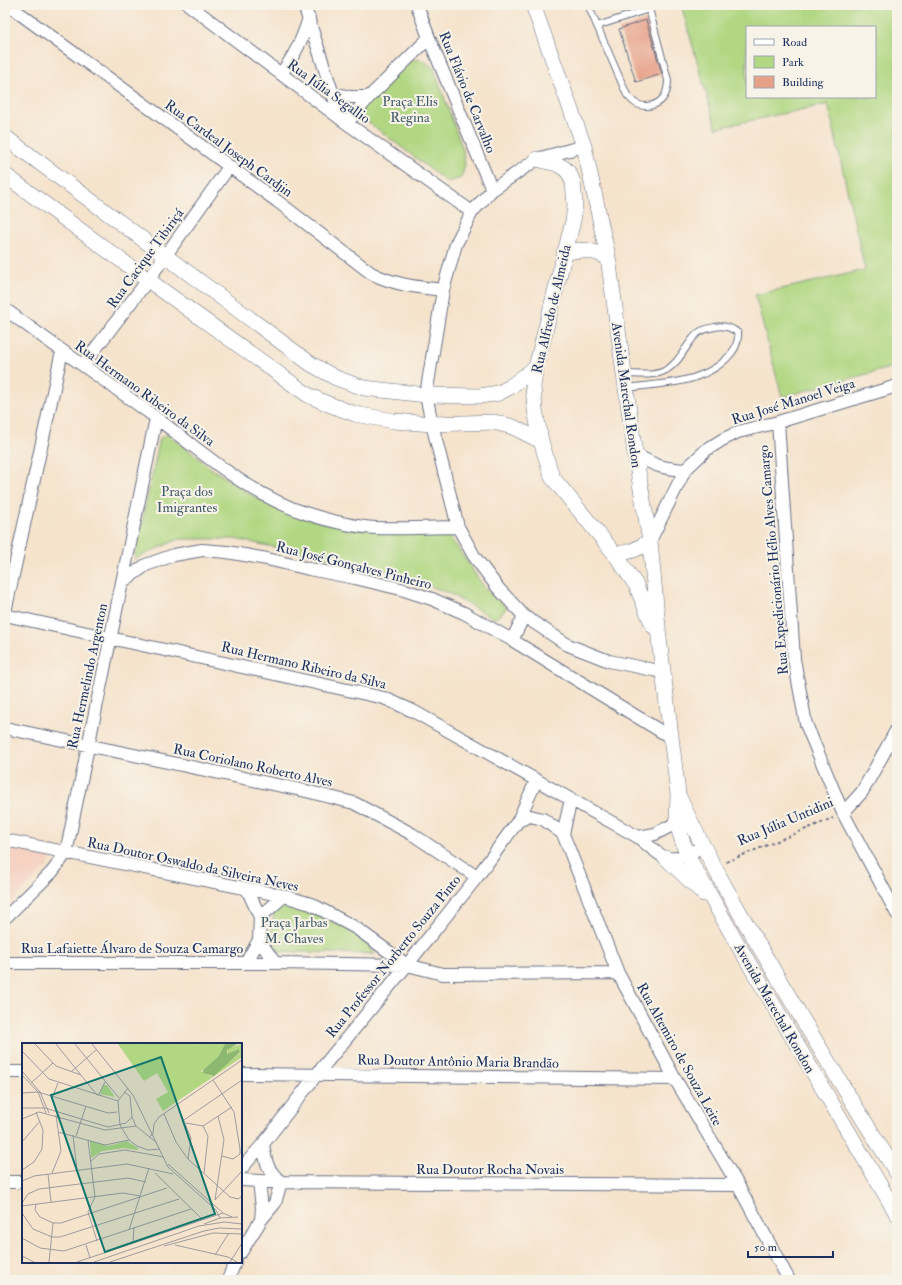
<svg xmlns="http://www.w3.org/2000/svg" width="902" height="1285" font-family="'IM FELL Double Pica',serif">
	<rect width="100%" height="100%" fill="#f7f3e8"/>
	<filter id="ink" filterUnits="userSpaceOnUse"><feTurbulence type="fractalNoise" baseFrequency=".025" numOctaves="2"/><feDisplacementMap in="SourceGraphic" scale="8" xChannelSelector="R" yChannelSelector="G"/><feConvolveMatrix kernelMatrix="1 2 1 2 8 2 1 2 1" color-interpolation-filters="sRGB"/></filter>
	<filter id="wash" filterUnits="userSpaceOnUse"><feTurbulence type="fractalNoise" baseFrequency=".012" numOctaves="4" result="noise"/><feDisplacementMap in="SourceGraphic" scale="16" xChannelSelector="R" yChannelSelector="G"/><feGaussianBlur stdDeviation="0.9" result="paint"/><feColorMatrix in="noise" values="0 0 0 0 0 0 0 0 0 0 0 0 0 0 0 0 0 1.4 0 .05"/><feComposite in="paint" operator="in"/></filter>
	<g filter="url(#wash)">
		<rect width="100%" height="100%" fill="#f5e3cc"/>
		<!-- built -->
		<path fill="#f5d2c2" d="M 5,846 L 52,855 L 48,865 L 5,909 Z"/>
		<!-- green -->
		<path fill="#b1d782" stroke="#668370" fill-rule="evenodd" d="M 681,5 L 897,5 L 897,366 L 782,397 L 755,295 L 865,270 L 828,104 L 716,128 ZM 747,27 L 875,27 L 875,97 L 747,97 Z
			M 417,59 L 424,61 L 434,69 L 463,150 L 465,165 L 461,178 L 447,182 L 363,118 L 363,106 L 409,61 Z
			M 168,434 L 212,469 L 253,496 L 288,512 L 323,523 L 444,528 L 485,588 L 507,608 L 495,619 L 450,594 L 398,573 L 235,539 L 179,539 L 134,559 L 160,438 Z
			M 275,904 L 300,908 L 343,927 L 367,943 L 375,954 L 269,951 Z"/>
		<g id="blocks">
			<!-- building -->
			<path fill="#e7a188" d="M 646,20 L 662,74 L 636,82 L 619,29 Z"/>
		</g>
	</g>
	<g filter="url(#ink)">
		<use href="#blocks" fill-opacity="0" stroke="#676e84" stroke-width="1"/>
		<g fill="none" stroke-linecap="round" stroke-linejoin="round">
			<defs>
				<path id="service" d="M 588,5 L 627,95 C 630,98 633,102 637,104 C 645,108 657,106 663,98 C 667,93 668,85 668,80 L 648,5
					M 597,26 L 649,9
					M 624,374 C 638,374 654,377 666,370 C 681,362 686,343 698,333 C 703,329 710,328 715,327 C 724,325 732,328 738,333 C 740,354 715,370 698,376 C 679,384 648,385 627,388"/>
				<path id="minor" d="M 8,5 L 277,201 L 371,273 C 394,285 418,287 443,290
					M 189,5 L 341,119 L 472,212
					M 304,5 L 341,119
					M 417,5 L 429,38 L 492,190
					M 281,74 C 295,55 302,40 309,18
					M 333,93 L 351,97 L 369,97
					M 347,123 L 369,97 L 429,38
					M 584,146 L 537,159 L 492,190 L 472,212 L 456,244 L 443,290 L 426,395 L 432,424 L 458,527 L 474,556 L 498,588 L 524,616 L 568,645 L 609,661 L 663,672
					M 5,309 C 54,346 105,380 155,417 C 204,453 249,495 308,514 C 327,520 356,527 376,528 C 403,529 431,527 458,527
					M 83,365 L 148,280 L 229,167
					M 778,422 L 794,659 L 806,724 L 843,813 L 897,914
					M 635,454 C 655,466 661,468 685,470
					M 650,541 L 685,470 L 706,450 L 722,440 L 738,432 L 778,422 L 897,386
					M 122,582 L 146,565 L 174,555 L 202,550 L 227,552 L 267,559 L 309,569 L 355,578 L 401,589 L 432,599 L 464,613 L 512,640 L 670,737
					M 5,612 L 62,351
					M 5,615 L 384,698 L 413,711 L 638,837 C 644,842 660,856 666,858 C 679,861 693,852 703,846
					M 512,640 L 524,616
					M 5,728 L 306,791 L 354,803 L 412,834 L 477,877
					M 843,813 L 862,792 L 897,729
					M 518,821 L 530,816 L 543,819 L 563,834
					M 563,834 L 618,973 L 675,1079 L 738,1185 L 789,1280
					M 563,834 L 571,799
					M 638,837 L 655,834 L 684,819
					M 5,840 L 284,896 L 311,904 L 356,928 L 407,965
					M 260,917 L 284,896
					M 5,918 L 52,872 L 66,853 L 156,418
					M 259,940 L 275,963
					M 5,963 L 275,963 L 407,965 L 443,974 L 618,973
					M 246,963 L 259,940 L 260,917 L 247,889
					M 5,1072 L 23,1072
					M 241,1074 L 675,1079
					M 241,1169 L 263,1144 L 317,1074 L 407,965 L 477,877 L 518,821 L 536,781
					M 241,1180 L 281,1182 L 738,1185
					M 259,1181 L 262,1208 L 261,1220
					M 5,1182 L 23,1182
					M 241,1252 L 261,1220 L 275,1203 L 281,1182 C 266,1169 266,1162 263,1144
					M 228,1280 L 235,1262"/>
				<path id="tertiary" d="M 533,5 L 584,146 L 608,257 L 635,454 L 650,541 L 659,638 L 678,794 L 677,824 L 687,855 L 741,950 L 897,1214
					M 5,137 L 311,364 L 336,378 L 364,388 L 426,395 L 480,396 L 499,393 L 510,387 L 536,367
					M 537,159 L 557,164 L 564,168 L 569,173 L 573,182 L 575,205 L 573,221 L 536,367 L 533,386 L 535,410 L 541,441 L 552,477 L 615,554 L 636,585 L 653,626
					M 5,175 L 148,280 L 308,395 L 328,404 L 355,414 L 394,421 L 432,424 L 494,422 L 513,427 L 541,441
					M 564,253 C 583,248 590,250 608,257
					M 615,554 C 629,553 638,549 650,541
					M 679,797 C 708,860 743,919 778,978 C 817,1044 856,1109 897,1173
					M 666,858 L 704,894"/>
			</defs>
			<!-- service casing -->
			<use href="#service" stroke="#676e84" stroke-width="8"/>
			<!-- minor casing -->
			<use href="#minor" stroke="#676e84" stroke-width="14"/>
			<!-- tertiary casing -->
			<use href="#tertiary" stroke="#676e84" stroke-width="16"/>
			<!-- path -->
			<path stroke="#676e84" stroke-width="2" stroke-dasharray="3 3" stroke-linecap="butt" d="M 726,862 L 833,818"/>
			<!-- service -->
			<use href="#service" stroke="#fff" stroke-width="6"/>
			<!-- minor -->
			<use href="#minor" stroke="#fff" stroke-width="12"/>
			<!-- tertiary -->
			<use href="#tertiary" stroke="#fff" stroke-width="15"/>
		</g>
	</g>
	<g text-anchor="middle" stroke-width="4" stroke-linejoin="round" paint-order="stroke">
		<!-- street labels -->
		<g font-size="14" fill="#1b2f5e" stroke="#f7f3e8">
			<text transform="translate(329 91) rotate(36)" y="5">Rua Júlia Segallio</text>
			<text transform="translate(468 92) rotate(68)" y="5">Rua Flávio de Carvalho</text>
			<text transform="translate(229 148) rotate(36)" y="5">Rua Cardeal Joseph Cardjin</text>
			<text transform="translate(145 258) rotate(-54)" y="5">Rua Cacique Tibiriçá</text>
			<text transform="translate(551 309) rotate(-77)" y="5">Rua Alfredo de Almeida</text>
			<text transform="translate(145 393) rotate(36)" y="5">Rua Hermano Ribeiro da Silva</text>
			<text transform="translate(627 395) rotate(82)" y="5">Avenida Marechal Rondon</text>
			<text transform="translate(793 401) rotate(-17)" y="5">Rua José Manoel Veiga</text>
			<text transform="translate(773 560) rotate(-95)" y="5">Rua Expedicionário Hélio Alves Camargo</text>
			<text transform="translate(354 565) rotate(14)" y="5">Rua José Gonçalves Pinheiro</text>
			<text transform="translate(304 665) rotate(13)" y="5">Rua Hermano Ribeiro da Silva</text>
			<text transform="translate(87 676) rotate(-78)" y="5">Rua Hermelindo Argenton</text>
			<text transform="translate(253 765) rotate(12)" y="5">Rua Coriolano Roberto Alves</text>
			<text transform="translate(785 821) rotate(-23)" y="5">Rua Júlia Untidini</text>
			<text transform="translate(193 864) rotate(12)" y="5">Rua Doutor Oswaldo da Silveira Neves</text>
			<text x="132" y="953">Rua Lafaiette Álvaro de Souza Camargo</text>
			<text transform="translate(393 956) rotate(-51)" y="5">Rua Professor Norberto Souza Pinto</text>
			<text transform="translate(775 1008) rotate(60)" y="5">Avenida Marechal Rondon</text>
			<text transform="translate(680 1054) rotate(61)" y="5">Rua Altemiro de Souza Leite</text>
			<text transform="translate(458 1061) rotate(1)" y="5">Rua Doutor Antônio Maria Brandão</text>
			<text x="490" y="1174">Rua Doutor Rocha Novais</text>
		</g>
		<!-- park labels -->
		<g font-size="14" fill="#405967" stroke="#f7f3e8">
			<text x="410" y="106">Praça Elis<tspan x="410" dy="16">Regina</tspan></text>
			<text x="187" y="496">Praça dos<tspan x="187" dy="16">Imigrantes</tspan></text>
			<text x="294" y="927">Praça Jarbas<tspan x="294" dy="16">M. Chaves</tspan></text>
		</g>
	</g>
	<!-- overview -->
	<g transform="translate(22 1043)">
		<rect width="220" height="220" fill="#f5e3cc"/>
		<path d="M 96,1 L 203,1 L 195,16 L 179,28 L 189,33 L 218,10 L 215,6 L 205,11 L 206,5 L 220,1 L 220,14 L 141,68 L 134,56 L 146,49 L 135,30 L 122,38 ZM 81,42 L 85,42 L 93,54 L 78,51 ZM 105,98 L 116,105 L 116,107 L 102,105 L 80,108 L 69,115 L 68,98 L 86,103 Z" fill="#b1d782"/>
		<path d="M 203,1 L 215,1 L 205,7 L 205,11 L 216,6 L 218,9 L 192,33 L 181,30 L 181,27 L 196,14 Z" fill="#8cb870"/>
		<path fill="none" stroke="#9e9ba0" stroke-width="1" d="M 13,1 L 34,23 L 59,32M 34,1 L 75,52M 53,1 L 97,55M 70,1 L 111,52 L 146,124 L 194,167 L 198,175M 0,8 L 27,36 L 96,58M 0,28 L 18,49 L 27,70M 49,29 L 75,6M 0,32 L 16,49 L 24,70M 191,37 L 212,69 L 218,106 L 218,111 L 211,116 L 200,113M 9,40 L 31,20M 106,45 L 96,58 L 98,82 L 107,97 L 115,103 L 126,107 L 138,106M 102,49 L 108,53 L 110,74 L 114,83 L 135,100M 0,50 L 16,49 L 86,70 L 95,69M 31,53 L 36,40M 76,53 L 83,39M 155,61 L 169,95 L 166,116M 0,65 L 23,65 L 86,84 L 104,80 L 110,74M 142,71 L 154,99 L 166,116 L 208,154 L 216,156 L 220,153M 0,76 L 17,69 L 83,87 L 114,83M 162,77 L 220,37M 164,80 L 181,83 L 210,64M 181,83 L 186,93 L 182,130M 36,89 L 83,102 L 107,97M 51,92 L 55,127M 54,93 L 64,63M 127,94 L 131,91 L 132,81 L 137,74 L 220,17M 66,97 L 73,154 L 66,169 L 75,198M 0,99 L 18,78M 69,118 L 77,111 L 103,107 L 142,114M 146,121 L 201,170 L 210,174M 0,127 L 12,119 L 20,106 L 21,87 L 14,69M 30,130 L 39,108 L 34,72M 133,130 L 181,177M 26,131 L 29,159M 0,138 L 12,133 L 105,121 L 151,131M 193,157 L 202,97 L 196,73M 193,157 L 220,128M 0,160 L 6,151 L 17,146 L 106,135 L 124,139M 14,161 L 13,167 L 18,174 L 31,180 L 39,180 L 145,145M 0,163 L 101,150 L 118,153M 0,170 L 11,186 L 30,194 L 38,194 L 157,156M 182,181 L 198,175 L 216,174M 107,187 L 127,125M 0,195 L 18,205 L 42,208 L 169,166M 111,200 L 112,184M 64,202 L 68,215M 153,202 L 206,214 L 215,219M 142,203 L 191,190 L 220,191M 193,212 L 207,190M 0,213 L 12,219M 27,219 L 31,180M 55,219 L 201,170M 72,219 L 177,183 L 202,179 L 220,181M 88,219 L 182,188 L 197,185 L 220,186M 208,219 L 220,200"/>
		<path fill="#0f766e" fill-opacity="0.15" stroke="#0f766e" stroke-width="2" d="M 139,14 L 193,171 L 83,209 L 29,52 Z"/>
		<rect width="220" height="220" fill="none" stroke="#1b2f5e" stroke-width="2"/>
	</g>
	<!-- margin -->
	<rect width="902" height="1285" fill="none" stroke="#f7f3e8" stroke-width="20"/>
	<!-- legend -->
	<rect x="746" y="26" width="130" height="72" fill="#f7f3e8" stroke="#9fa5b1"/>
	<rect x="754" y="39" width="20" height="6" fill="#ffffff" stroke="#9fa5b1"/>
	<text x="782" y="46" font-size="12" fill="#1b2f5e">Road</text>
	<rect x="754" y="56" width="20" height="12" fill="#b1d782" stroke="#9fa5b1"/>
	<text x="782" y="66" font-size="12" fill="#1b2f5e">Park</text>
	<rect x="754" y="76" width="20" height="12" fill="#e7a188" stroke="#9fa5b1"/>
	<text x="782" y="86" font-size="12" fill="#1b2f5e">Building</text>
	<!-- scale -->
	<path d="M748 1251v6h85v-6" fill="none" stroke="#1b2f5e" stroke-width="2"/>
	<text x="754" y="1251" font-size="12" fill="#1b2f5e" stroke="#f7f3e8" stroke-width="3" paint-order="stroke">50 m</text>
</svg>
